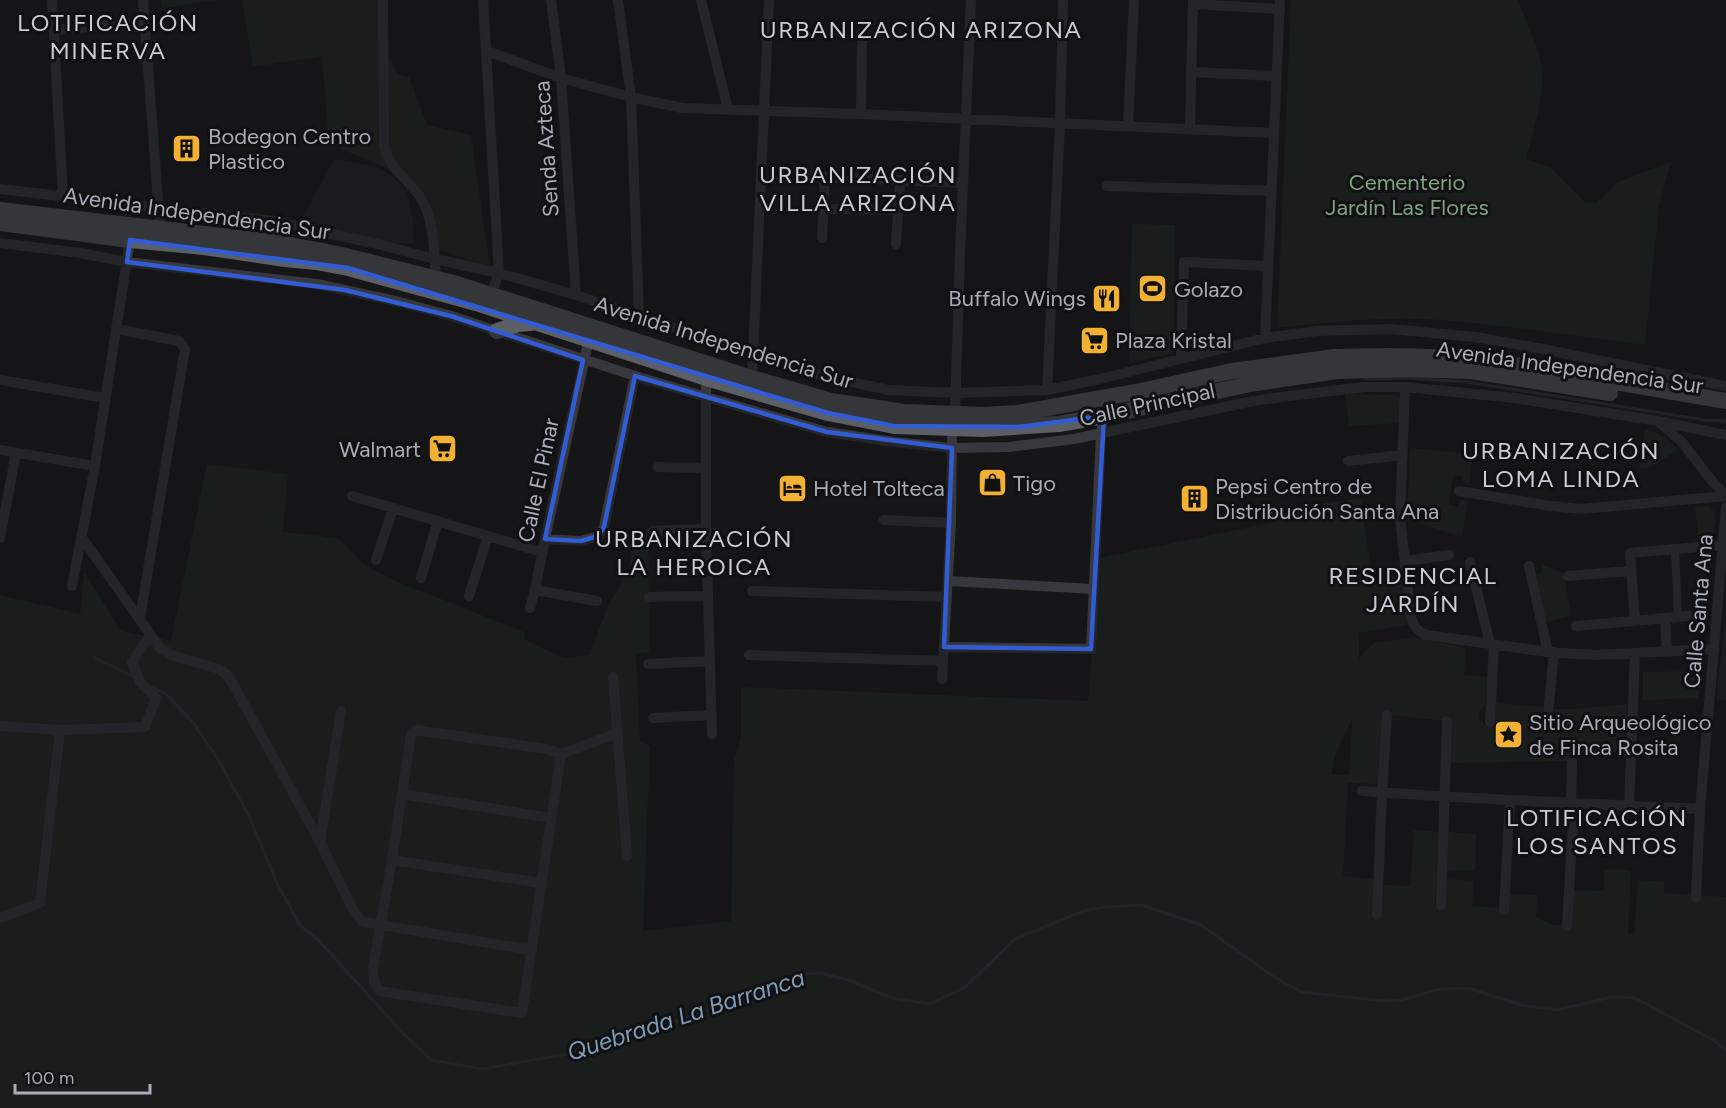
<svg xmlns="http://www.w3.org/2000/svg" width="1726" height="1108" font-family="Figtree,sans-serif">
	<rect width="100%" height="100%" fill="#161618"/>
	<!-- built -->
	<path fill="#222225" d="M 334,159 L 377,167 L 395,178 L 406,191 L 409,200 L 413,221 L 413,243 L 380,244 L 327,238 L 328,246 L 293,235 Z
		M 1726,613 L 1726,700 L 1716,699 Z"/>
	<!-- green -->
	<path fill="#1e261f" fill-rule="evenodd" d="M 161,0 L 218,0 L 162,8 Z
		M 242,0 L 383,0 L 383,48 L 398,74 L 409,77 L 427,125 L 471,135 L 490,267 L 428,246 C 431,236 423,208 417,199 C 411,188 398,175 387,168 L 329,144 L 322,56 L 253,67 Z
		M 1291,0 L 1518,0 C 1525,21 1541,50 1542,71 C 1545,96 1532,134 1526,159 L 1550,167 L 1585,202 L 1596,203 L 1618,182 L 1671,162 L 1659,205 L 1645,345 C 1585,337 1524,328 1464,322 C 1402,315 1339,320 1277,328 Z
		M 1132,224 L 1175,225 L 1174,353 L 1129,363 Z
		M 1345,394 L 1396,395 L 1399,397 L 1400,401 L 1399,423 L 1349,426 Z
		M 1645,428 L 1666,438 L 1678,450 L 1651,467 L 1640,468 Z
		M 1410,448 L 1472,454 L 1469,486 L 1463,481 L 1462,476 L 1453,475 L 1449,505 L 1457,507 L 1462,500 L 1468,501 L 1462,537 L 1407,519 Z
		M 207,464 L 288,474 L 283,532 L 321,536 L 339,539 L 363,563 L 375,571 L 405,585 L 439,598 L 524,632 L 525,640 L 564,658 L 589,655 L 610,601 L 629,573 L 633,533 L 648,531 L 649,652 L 636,654 L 640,741 L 650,746 L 643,931 L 731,921 L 734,761 L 741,737 L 741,687 L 1088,701 L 1100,558 L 1275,522 L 1294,506 L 1296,521 L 1303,519 L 1302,508 L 1304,505 L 1361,499 L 1372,580 L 1401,576 L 1407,625 L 1359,633 L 1359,660 L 1364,652 L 1374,643 L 1415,637 L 1466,648 L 1464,675 L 1487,677 L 1485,706 L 1480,709 L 1479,720 L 1483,722 L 1484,725 L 1494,726 L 1496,703 L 1543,707 L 1541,728 L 1552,729 L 1554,724 L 1558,723 L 1559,714 L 1556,713 L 1554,709 L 1575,709 L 1627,704 L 1624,751 L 1569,755 L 1569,761 L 1450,763 L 1452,722 L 1383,714 L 1377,784 L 1348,783 L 1343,876 L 1373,879 L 1382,915 L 1384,885 L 1410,886 L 1414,830 L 1438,832 L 1435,905 L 1445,905 L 1446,879 L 1474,881 L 1472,906 L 1500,908 L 1509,894 L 1537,895 L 1536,917 L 1552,925 L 1571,926 L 1573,890 L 1604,891 L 1604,869 L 1631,870 L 1628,934 L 1634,935 L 1638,880 L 1664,882 L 1664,893 L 1726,897 L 1726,1108 L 0,1108 L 0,595 L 80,614 L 84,572 L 121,631 L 171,641 ZM 1352,719 L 1349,775 L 1332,775 C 1332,755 1344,737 1352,719 Z
		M 1708,506 C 1719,511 1714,526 1714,536 L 1709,540 L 1699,542 L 1695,507 Z
		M 1542,565 L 1564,573 L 1571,616 L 1546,622 L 1537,578 L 1537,575 L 1543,571 Z
		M 1701,671 L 1698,698 L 1643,700 L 1643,672 Z
		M 1448,832 L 1476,834 L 1475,871 L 1446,870 Z"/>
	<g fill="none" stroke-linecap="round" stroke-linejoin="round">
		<!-- stream -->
		<path stroke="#2c353c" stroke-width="3" d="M 1365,379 L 1407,378 L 1467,382 L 1705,420 L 1726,421
			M 95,658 L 134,677
			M 150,686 L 166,694 L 192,721 L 219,761 L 249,816 L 277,883 L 299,924 L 318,940 L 402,1032 L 431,1060 L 483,1069 L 567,1054 L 678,1021 L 805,974 L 820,973 L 848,980 L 892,998 L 929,1004 L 964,988 L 1015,939 L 1083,911 L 1104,907 L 1141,905 L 1201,925 L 1271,975 L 1301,992 L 1384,1001 L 1402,1000 L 1440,989 L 1468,988 L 1521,1005 L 1557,1010 L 1612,997 L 1635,998 L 1715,1041 L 1726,1050"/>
		<!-- pedestrian -->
		<path stroke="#37383d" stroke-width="8" d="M 1675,549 L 1678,617"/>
		<!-- minor -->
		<path stroke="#37383d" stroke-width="10" d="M 52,0 L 63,196
			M 143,0 L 160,228
			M 383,0 L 384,145 C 388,168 408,179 420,197 C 435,220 434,253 436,279
			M 483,0 L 499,273 L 491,295
			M 551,0 L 561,78 L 576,295
			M 618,0 L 631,97 L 639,316
			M 701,0 L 728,110
			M 1193,4 L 1280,9
			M 54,30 L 145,22
			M 487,51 L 561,78 L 631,97 L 682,108 L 861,114 L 1274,133
			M 1191,72 L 1277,76
			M 861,114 L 862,33
			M 1128,126 L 1134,0
			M 1190,129 L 1193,0
			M 807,176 L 963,183
			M 1107,186 L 1272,191
			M 0,189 L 273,221 L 373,243 L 435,259 L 499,273 L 576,295 L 806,372 L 888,390 L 956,393 L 1047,390 L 1100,379 L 1265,338 L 1317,331 L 1391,329 L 1475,337 L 1543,349 L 1726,386
			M 823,209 L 898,210
			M 822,238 L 825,177
			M 0,243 L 80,253 L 127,262 L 317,284 L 400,302 L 451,316 L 635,376 L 785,420 L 827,432 L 894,442 L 952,448 L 1009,447 L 1074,439 L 1253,401 L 1289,396 L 1365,387 L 1405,387 L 1515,398 L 1658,421 L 1726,435
			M 896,244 L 900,181
			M 117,329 L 179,341 L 185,349 L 140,618
			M 1265,338 L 1280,0
			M 1181,358 L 1184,262 L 1268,266
			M 706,378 L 706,529 L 712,734
			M 752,378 L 769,0
			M 0,380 L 105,398
			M 1405,387 L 1400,517 L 1411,618 C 1414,627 1418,632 1427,635 L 1548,652 L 1595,655 L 1714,649
			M 1047,390 L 1060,124 L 1063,0
			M 955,414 L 960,253 L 971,0
			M 1660,423 L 1682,442 L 1712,481 L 1726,495
			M 0,450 L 95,466
			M 1348,461 L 1403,455
			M 658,467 L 705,468
			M 1459,491 L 1551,506 L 1581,509 L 1726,496
			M 352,496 L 542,552
			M 884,520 L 951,523
			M 652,531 L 706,529
			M 0,538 L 16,453
			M 82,538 L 160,648 L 171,655 L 219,669 L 226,674 L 233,684 L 320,842 L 354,912 L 362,921 L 381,925 L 532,950
			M 545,539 L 581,541 L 598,536 L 604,527 L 635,376
			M 376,560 L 393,508
			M 1405,561 L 1449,555
			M 1470,562 L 1490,644
			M 1529,566 L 1548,652
			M 1568,576 L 1631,571
			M 421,578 L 438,521
			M 948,581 L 1094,589
			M 72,586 L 95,466 L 130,240
			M 535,590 L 597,601
			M 752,591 L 947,597
			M 469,596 L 488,536
			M 649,597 L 708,596
			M 530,608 L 535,590 L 545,539 L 589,339
			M 1665,618 L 1667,651
			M 1635,621 L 1630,553 L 1723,545
			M 1576,626 L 1700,615
			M 944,647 L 1091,649 L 1101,434 L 1104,416
			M 749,655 L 943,661
			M 648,664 L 710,661
			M 613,677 L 627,856
			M 942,679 L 951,523 L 952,428
			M 653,718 L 711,715
			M 1490,722 L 1494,645
			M 1547,725 L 1554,652
			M 0,726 L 60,730 L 145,727 L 156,698 L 140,682 L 132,662 L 150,635
			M 561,754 L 522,1013 L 379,991 L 374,981 L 373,968 L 392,860 L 411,734 L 416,730 L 547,749 L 561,754 L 618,733
			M 1362,791 C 1474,799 1587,804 1700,809
			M 402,794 L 551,818
			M 1571,804 L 1572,762
			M 1629,806 L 1635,653
			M 320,842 L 341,711
			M 392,860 L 541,883
			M 1696,897 L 1700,809 L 1726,507
			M 1441,905 L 1447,721
			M 1504,910 L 1510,801
			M 1377,915 L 1382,792 L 1387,715
			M 0,918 L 40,903 L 60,730
			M 1567,926 L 1574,804"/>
		<!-- trunk -->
		<path stroke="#5b5e65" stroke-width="16" d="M 0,210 L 281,243 L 342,255 L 457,284 L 752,378 L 831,401 L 904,412 L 983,415 L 1018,413 L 1136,392 L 1232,371 L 1334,357 L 1389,356 L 1475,358 L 1726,401
			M 0,223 L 130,240 L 204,247 L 285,259 L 316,262 L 348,268 L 476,303 L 706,378 L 828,413 L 894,426 L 983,429 L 1059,424 L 1104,416 L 1250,384 L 1337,371 L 1405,369 L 1471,371 L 1610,393
			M 497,331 L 518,324 L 531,323"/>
	</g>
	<!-- marked area -->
	<path d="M0 0H1726V1108H0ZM 130,240 L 348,268 L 828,413 L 894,426 L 1019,427 L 1104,416 L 1091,649 L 944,647 L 952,448 L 827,432 L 635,376 L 604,527 L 598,536 L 581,541 L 545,539 L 583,360 L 451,316 L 345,290 L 127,262 Z" fill="#161618" fill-opacity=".55" fill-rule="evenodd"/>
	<path fill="none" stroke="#325cd3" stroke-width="4.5" stroke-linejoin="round" d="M 130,240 L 348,268 L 828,413 L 894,426 L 1019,427 L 1104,416 L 1091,649 L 944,647 L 952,448 L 827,432 L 635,376 L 604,527 L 598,536 L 581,541 L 545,539 L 583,360 L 451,316 L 345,290 L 127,262 Z"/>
	<!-- icons -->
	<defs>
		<symbol id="building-square" viewBox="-11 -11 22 22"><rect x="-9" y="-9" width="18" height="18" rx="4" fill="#f2b134" stroke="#111113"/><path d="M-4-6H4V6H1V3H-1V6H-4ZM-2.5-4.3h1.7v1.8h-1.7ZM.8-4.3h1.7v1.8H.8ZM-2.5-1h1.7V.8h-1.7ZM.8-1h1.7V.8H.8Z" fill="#111"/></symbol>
		<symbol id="stadium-square" viewBox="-11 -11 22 22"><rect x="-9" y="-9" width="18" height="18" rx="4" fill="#f2b134" stroke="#111113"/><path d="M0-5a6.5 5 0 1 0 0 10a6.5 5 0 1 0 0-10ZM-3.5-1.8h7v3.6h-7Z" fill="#111"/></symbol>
		<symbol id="restaurant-square" viewBox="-11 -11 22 22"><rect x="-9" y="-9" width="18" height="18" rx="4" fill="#f2b134" stroke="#111113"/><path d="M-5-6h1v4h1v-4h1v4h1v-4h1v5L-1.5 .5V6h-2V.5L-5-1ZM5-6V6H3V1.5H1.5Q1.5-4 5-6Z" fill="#111"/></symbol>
		<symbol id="supermarket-square" viewBox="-11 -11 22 22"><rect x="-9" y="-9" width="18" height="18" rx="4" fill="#f2b134" stroke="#111113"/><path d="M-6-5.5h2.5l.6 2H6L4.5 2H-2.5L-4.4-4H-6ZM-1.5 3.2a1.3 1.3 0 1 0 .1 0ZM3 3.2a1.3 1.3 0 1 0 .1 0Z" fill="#111"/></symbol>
		<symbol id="shop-square" viewBox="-11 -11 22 22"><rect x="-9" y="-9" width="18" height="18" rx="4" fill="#f2b134" stroke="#111113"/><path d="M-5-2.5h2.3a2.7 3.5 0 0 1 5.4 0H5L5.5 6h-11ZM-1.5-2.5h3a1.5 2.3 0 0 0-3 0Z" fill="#111"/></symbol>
		<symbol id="hotel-square" viewBox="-11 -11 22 22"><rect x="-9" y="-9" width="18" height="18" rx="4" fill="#f2b134" stroke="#111113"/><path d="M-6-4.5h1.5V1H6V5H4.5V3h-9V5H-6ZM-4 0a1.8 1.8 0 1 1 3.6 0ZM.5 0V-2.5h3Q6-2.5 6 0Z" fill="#111"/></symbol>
		<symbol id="sight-square" viewBox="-11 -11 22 22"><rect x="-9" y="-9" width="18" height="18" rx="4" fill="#f2b134" stroke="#111113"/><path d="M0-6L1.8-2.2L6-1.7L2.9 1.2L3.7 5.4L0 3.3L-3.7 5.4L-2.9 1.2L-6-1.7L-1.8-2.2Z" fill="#111"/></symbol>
	</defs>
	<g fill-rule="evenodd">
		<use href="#building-square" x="170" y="132" width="33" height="33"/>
		<use href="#stadium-square" x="1136" y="272" width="33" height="33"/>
		<use href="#restaurant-square" x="1090" y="282" width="33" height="33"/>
		<use href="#supermarket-square" x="1078" y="324" width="33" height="33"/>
		<use href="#supermarket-square" x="426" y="432" width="33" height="33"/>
		<use href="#shop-square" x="976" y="466" width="33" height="33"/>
		<use href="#hotel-square" x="776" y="472" width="33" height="33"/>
		<use href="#building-square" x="1178" y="482" width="33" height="33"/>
		<use href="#sight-square" x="1492" y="718" width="33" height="33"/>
	</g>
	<g text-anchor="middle" stroke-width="6" stroke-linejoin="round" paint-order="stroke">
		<!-- poi labels -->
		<g font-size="22" fill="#a8adb8" stroke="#111113" text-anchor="start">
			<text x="208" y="144">Bodegon Centro<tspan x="208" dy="25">Plastico</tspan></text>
			<text x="1174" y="297">Golazo</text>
			<text x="1086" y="306" text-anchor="end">Buffalo Wings</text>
			<text x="1115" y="348">Plaza Kristal</text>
			<text x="421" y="457" text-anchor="end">Walmart</text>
			<text x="1013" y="491">Tigo</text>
			<text x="1215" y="494">Pepsi Centro de<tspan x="1215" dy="25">Distribución Santa Ana</tspan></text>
			<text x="813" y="496">Hotel Tolteca</text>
			<text x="1529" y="730">Sitio Arqueológico<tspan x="1529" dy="25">de Finca Rosita</tspan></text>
		</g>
		<!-- street labels -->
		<g font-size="22" fill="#a8adb8" stroke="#111113">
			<text transform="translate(546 149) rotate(-94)" y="8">Senda Azteca</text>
			<text transform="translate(197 213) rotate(8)" y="8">Avenida Independencia Sur</text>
			<text transform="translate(724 342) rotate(17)" y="8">Avenida Independencia Sur</text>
			<text transform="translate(1570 367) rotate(8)" y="8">Avenida Independencia Sur</text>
			<text transform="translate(1147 404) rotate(-12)" y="8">Calle Principal</text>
			<text transform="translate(538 480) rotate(-78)" y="8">Calle El Pinar</text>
			<text transform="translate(1698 611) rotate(-85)" y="8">Calle Santa Ana</text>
		</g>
		<!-- park labels -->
		<g font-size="22" fill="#7fa381" stroke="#111113">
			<text x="1407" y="190">Cementerio<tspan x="1407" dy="25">Jardín Las Flores</tspan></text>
		</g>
		<!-- neighbourhood labels -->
		<g font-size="24" letter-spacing="1.5" fill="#c9ccd4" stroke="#111113">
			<text x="108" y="31">LOTIFICACIÓN<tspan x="108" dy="28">MINERVA</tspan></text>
			<text x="921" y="38">URBANIZACIÓN ARIZONA</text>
			<text x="858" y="183">URBANIZACIÓN<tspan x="858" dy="28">VILLA ARIZONA</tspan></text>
			<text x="1561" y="459">URBANIZACIÓN<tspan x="1561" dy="28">LOMA LINDA</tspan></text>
			<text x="694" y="547">URBANIZACIÓN<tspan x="694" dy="28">LA HEROICA</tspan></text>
			<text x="1413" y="584">RESIDENCIAL<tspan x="1413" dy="28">JARDÍN</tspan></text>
			<text x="1597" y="826">LOTIFICACIÓN<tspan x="1597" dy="28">LOS SANTOS</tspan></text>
		</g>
		<!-- water labels -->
		<g font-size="24" font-style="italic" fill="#7f9bb3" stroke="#111113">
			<text transform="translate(686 1015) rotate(-18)" y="8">Quebrada La Barranca</text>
		</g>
	</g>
	<!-- scale -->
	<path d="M15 1084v9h135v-9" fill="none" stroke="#a8adb8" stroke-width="3"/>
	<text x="24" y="1084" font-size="18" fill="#a8adb8" stroke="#111113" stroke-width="4.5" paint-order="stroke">100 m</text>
</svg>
